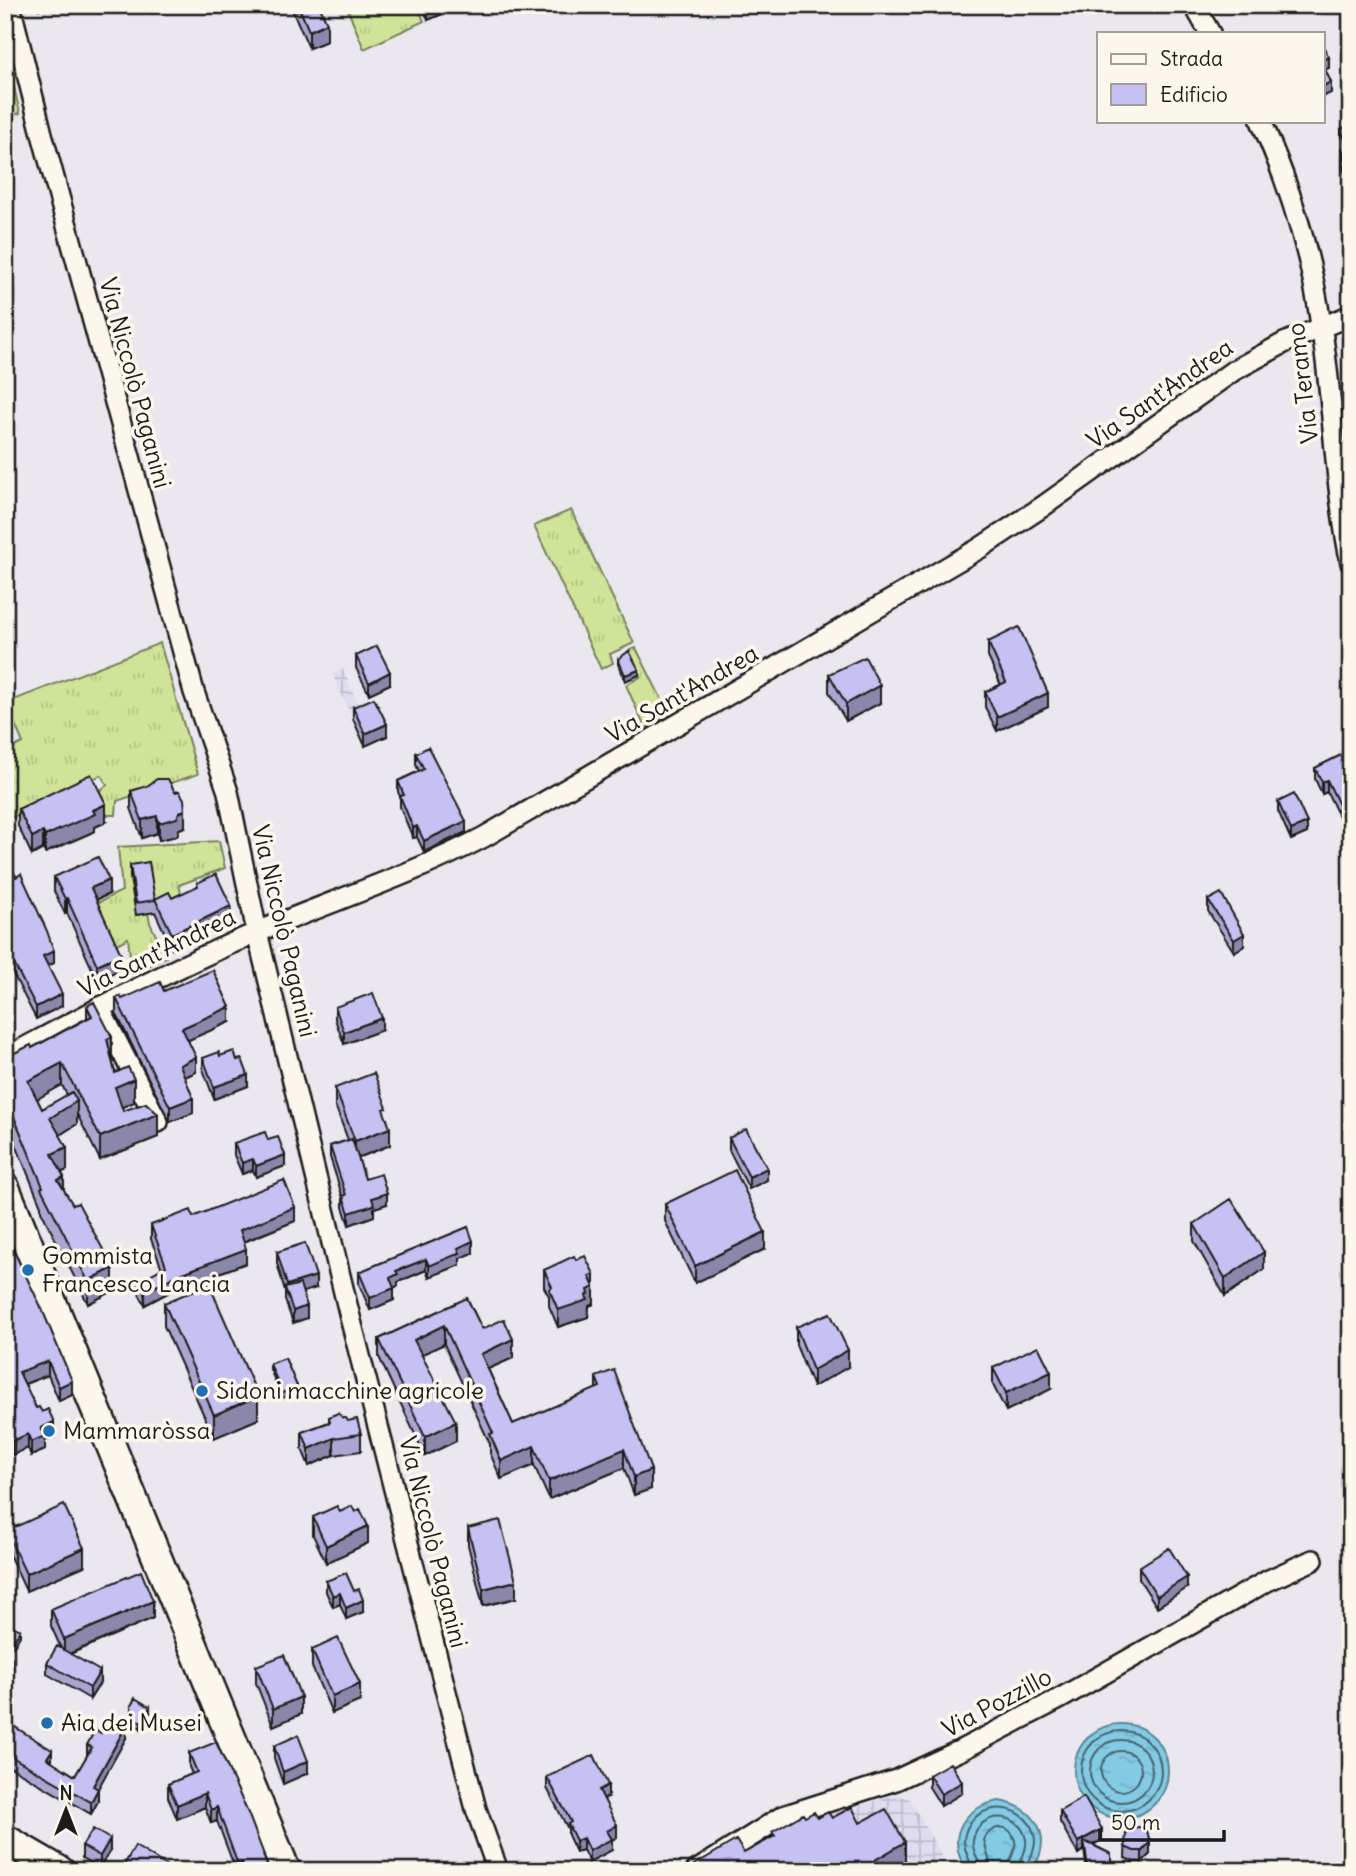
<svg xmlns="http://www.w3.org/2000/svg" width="1356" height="1876" font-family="Delius,sans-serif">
	<defs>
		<pattern id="industrial-grid" width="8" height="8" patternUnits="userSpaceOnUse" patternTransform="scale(1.75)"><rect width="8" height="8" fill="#e0dcf0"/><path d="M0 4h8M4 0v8" fill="none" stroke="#c0bccd"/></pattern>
		<pattern id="grass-tufts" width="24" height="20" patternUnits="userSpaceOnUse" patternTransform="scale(1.75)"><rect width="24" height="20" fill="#cfe499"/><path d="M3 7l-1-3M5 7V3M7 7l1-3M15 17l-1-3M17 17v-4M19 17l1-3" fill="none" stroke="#b1c383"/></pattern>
		<pattern id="water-ripples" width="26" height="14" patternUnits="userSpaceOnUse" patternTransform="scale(1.75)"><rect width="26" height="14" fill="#83cbe4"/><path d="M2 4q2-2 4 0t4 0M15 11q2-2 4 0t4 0" fill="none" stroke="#71aec3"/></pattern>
	</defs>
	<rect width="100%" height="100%" fill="#ebe7ee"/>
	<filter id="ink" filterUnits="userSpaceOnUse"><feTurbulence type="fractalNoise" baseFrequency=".0143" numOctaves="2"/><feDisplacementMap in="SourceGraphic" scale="14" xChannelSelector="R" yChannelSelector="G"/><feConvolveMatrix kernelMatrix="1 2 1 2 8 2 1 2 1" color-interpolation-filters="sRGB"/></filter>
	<g filter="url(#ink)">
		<!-- industrial -->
		<path fill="url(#industrial-grid)" d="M 343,669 L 362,715 L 353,719 L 332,674 Z
			M 897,1794 L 910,1799 L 950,1871 L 712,1871 L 772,1830 L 825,1810 L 827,1816 Z"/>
		<!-- grass -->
		<path fill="url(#grass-tufts)" stroke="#76805a" stroke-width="2" d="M 346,5 L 417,5 L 424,21 L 364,49 Z
			M 5,49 L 20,113 L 5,118 Z
			M 571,510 L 634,643 L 610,654 L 613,663 L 601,669 L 534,526 Z
			M 160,643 L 198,774 L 117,801 L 116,815 L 107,815 L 97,793 L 107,785 L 101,775 L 5,821 L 5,751 L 23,743 L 6,703 Z
			M 636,648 L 669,714 L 645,728 L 626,685 L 640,677 L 628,651 Z
			M 219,841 L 225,868 L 179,885 L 183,902 L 155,912 L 137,915 L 148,913 L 150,923 L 166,957 L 132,974 L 128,938 L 111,947 L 85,909 L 122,891 L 118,847 Z"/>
		<!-- water -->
		<path fill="url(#water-ripples)" stroke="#5a8594" stroke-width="2" d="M1074 1771a47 47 0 1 1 94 0a47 47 0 1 1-94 0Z
			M 999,1801 C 1037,1807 1054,1837 1032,1871 L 967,1871 C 945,1838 962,1807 999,1801 Z"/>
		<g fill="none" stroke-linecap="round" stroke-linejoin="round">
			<!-- shore -->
			<path stroke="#45626c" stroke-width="2" d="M1081 1771a40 40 0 1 1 80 0a40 40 0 1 1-80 0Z
				M1090 1771a31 31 0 1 1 62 0a31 31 0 1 1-62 0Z
				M1101 1771a20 20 0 1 1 40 0a20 20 0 1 1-40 0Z
				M 972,1871 C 971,1858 961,1849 965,1834 C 974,1800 1025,1800 1034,1834 C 1038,1849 1028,1858 1027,1871
				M 981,1871 C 980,1859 971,1852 973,1840 C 978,1810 1021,1810 1026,1840 C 1028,1852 1019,1859 1018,1871
				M 992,1871 L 984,1840 C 989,1827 1008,1821 1014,1838 C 1019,1848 1008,1859 1008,1871"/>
			<defs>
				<path id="street" d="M 10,5 L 42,134 L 194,692 L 228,792 L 257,932 L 349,1313 L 476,1809 L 498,1871
					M 1194,5 L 1210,33
					M 1261,121 C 1290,186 1311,254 1321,325 C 1334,403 1334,485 1351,563
					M 99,1007 L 158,1122
					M 5,1058 C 88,1014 172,968 258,932 C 334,900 412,875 484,837 L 980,548 L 1042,507 L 1233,371 L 1284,343 L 1351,315
					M 696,1871 L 783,1816 L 896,1780 L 963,1749 L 1061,1698 L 1267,1581 L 1313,1560"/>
				<path id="secondary" d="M 5,1188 L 286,1871
					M 5,1839 L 60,1871"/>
			</defs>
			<!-- street casing -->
			<use href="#street" stroke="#1c1c1c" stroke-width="24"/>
			<!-- secondary casing -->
			<use href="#secondary" stroke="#1c1c1c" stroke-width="33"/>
			<!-- street -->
			<use href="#street" stroke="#fbf7ec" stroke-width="19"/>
			<!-- secondary -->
			<use href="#secondary" stroke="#fbf7ec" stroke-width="28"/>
		</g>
		<!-- wall -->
		<path fill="#aaa6d1" stroke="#1c1c1c" stroke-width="2" fill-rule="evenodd" d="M 290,5 L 319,5 L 327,41 L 309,48 Z
			M 422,5 L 452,5 L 452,10 L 428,20 Z
			M 1351,125 L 1351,189 L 1343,169 L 1343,152 L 1341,147 L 1341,129 Z
			M 988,642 L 1048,707 L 997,731 L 985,707 L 985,692 L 1001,685 L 988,657 Z
			M 356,656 L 390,684 L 369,694 L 356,668 Z
			M 618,659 L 639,675 L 625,681 L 618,664 Z
			M 829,674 L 880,703 L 846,721 L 829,692 Z
			M 353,707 L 387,736 L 365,746 L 353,719 Z
			M 1351,750 L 1346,831 L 1327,792 L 1322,794 L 1315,779 L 1315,768 Z
			M 416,754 L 466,832 L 424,852 L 417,837 L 413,838 L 400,807 L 400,796 L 398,792 L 398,781 L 419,771 L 416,765 Z
			M 131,791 L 185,827 L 179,829 L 177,836 L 159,840 L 157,833 L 142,838 L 131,808 Z
			M 1278,802 L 1307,833 L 1291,840 L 1278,811 Z
			M 18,809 L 106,822 L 95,827 L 95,831 L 45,853 L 43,849 L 32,855 L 18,826 Z
			M 5,865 L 54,963 L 48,966 L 62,1006 L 36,1019 L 5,958 Z
			M 130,865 L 155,899 L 172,898 L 197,887 L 197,883 L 231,920 L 172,949 L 155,912 L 136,915 L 130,877 Z
			M 54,877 L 109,894 L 96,900 L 121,969 L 97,980 L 67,913 L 65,914 L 54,891 Z
			M 1208,900 L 1244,946 L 1234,952 L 1208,911 Z
			M 164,991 L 230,1022 L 188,1040 L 196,1072 L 185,1077 L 193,1113 L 170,1122 L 116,1013 L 116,998 L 122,999 Z
			M 87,1006 L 112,1060 L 115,1073 L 134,1102 L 122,1107 L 123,1111 L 158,1137 L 100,1160 L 77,1114 L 77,1124 L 60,1135 L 67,1170 L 62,1172 L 64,1190 L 113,1291 L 88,1304 L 41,1211 L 41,1206 L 5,1118 L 5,1056 L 6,1057 L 32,1048 L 87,1018 ZM 62,1085 L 67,1095 L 42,1109 L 37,1099 Z
			M 335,1007 L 382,1030 L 344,1044 L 335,1019 Z
			M 220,1056 L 248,1086 L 214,1099 L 203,1069 L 203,1058 Z
			M 335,1088 L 387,1119 L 390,1145 L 358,1158 L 365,1179 L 387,1204 L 374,1208 L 374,1216 L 349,1225 L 343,1207 L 343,1198 L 330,1157 L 330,1146 L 348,1140 L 335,1105 Z
			M 729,1138 L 767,1180 L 749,1189 L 729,1150 Z
			M 268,1140 L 285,1166 L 256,1177 L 253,1170 L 242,1174 L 234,1155 L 234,1143 Z
			M 665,1204 L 765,1249 L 695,1283 L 665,1221 Z
			M 193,1217 L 295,1221 L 244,1242 L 246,1263 L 175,1289 L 145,1305 L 139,1294 L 139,1281 L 162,1269 L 151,1239 L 151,1225 Z
			M 1194,1224 L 1264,1269 L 1225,1296 L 1194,1241 Z
			M 468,1227 L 473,1253 L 460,1258 L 460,1265 L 429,1277 L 426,1270 L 398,1282 L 398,1286 L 394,1287 L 394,1300 L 370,1310 L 359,1284 L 359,1272 Z
			M 5,1233 L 72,1395 L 59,1401 L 48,1375 L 25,1384 L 36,1408 L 54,1436 L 45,1441 L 45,1450 L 31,1456 L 28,1448 L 12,1455 L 9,1447 Z
			M 277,1252 L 316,1288 L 302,1292 L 307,1318 L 293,1323 L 285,1300 L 285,1291 L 277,1263 Z
			M 576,1260 L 594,1274 L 594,1304 L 589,1306 L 588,1317 L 558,1327 L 549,1306 L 549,1296 L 544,1287 L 544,1270 Z
			M 467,1298 L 482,1329 L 513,1358 L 488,1369 L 513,1424 L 596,1389 L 596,1377 L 651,1489 L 634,1495 L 624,1468 L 549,1499 L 534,1465 L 501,1479 L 490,1453 L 490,1444 L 444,1344 L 422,1354 L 456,1441 L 425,1456 L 379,1357 L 379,1339 Z
			M 164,1303 L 258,1419 L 214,1438 L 164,1326 Z
			M 796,1327 L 848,1367 L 813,1387 L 796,1345 Z
			M 270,1364 L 297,1392 L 282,1398 L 270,1369 Z
			M 993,1368 L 1051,1389 L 1006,1411 L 993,1385 Z
			M 329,1417 L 343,1418 L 348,1421 L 361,1434 L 361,1451 L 334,1455 L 309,1466 L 302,1449 L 302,1432 L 329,1422 Z
			M 340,1512 L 355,1512 L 368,1543 L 326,1563 L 313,1535 L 313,1517 Z
			M 468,1528 L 516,1598 L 483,1606 L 468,1545 Z
			M 6,1531 L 84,1566 L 26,1591 L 6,1548 Z
			M 1139,1567 L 1187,1588 L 1157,1607 L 1139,1579 Z
			M 326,1581 L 363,1612 L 346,1619 L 340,1604 L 333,1607 L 326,1592 Z
			M 51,1609 L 153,1618 L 70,1654 L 100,1683 L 90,1699 L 47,1674 L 47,1663 L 61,1648 L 51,1626 Z
			M 312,1650 L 360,1701 L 332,1713 L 312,1667 Z
			M 256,1666 L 301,1714 L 273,1726 L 256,1683 Z
			M 131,1706 L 150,1713 L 141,1728 L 133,1723 Z
			M 5,1733 L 75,1776 L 87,1756 L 87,1745 L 101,1733 L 126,1738 L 97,1789 L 98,1801 L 91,1814 L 5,1764 Z
			M 274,1746 L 308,1773 L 283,1784 L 274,1758 Z
			M 189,1753 L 264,1859 L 269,1871 L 236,1871 L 217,1821 L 211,1823 L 205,1807 L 177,1819 L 168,1797 L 168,1784 L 192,1774 L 189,1767 Z
			M 929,1775 L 962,1793 L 941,1806 L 929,1787 Z
			M 547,1777 L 608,1797 L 604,1799 L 617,1837 L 612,1840 L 612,1850 L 589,1862 L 583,1850 L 576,1852 L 568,1835 L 568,1829 L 547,1788 Z
			M 1060,1811 L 1102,1840 L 1093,1845 L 1111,1854 L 1111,1871 L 1087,1871 L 1084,1850 L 1078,1854 L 1060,1822 Z
			M 1126,1834 L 1150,1854 L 1142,1862 L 1134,1862 L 1125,1858 Z
			M 82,1846 L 110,1851 L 100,1868 L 82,1858 Z"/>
		<!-- shaded-wall -->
		<path fill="#8b87aa" stroke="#1c1c1c" stroke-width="2" d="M 39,5 L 48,5 L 39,9 Z
			M 428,5 L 452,5 L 452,10 L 428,20 Z
			M 327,23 L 327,41 L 309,48 L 309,31 Z
			M 1329,57 L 1329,68 L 1323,70 L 1323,60 Z
			M 1331,82 L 1331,93 L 1323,97 L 1323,86 Z
			M 639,670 L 639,675 L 625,681 L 625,675 Z
			M 390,672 L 390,684 L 369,694 L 369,683 Z
			M 880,685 L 880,703 L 846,721 L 846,704 Z
			M 1048,693 L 1048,707 L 997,731 L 997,717 Z
			M 387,724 L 387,736 L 365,746 L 365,734 Z
			M 1327,780 L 1327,792 L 1322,794 L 1322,782 Z
			M 106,804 L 106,822 L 95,827 L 95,831 L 45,853 L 45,836 Z
			M 185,810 L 185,827 L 179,829 L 177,836 L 159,840 L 159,823 Z
			M 157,816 L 157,833 L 142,838 L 142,820 Z
			M 1351,817 L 1351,828 L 1346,831 L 1346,819 Z
			M 466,821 L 466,832 L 424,852 L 424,841 Z
			M 1307,823 L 1307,833 L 1291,840 L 1291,830 Z
			M 417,826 L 417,837 L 413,838 L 413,828 Z
			M 43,832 L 43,849 L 32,855 L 32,837 Z
			M 109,880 L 109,894 L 91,902 L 91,888 Z
			M 67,898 L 67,913 L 65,914 L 65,899 Z
			M 231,906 L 231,920 L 172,949 L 172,934 Z
			M 1244,934 L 1244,946 L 1234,952 L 1234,940 Z
			M 54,951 L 54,963 L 43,968 L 43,956 Z
			M 121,954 L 121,969 L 97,980 L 97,965 Z
			M 62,994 L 62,1006 L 36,1019 L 36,1007 Z
			M 230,1007 L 230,1022 L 182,1043 L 182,1028 Z
			M 382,1018 L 382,1030 L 344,1044 L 344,1032 Z
			M 112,1037 L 112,1060 L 107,1062 L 107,1039 Z
			M 196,1057 L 196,1072 L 180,1079 L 180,1065 Z
			M 62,1063 L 62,1085 L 28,1104 L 28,1081 Z
			M 248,1075 L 248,1086 L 214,1099 L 214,1087 Z
			M 134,1079 L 134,1102 L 115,1110 L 115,1087 Z
			M 193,1098 L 193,1113 L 170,1122 L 170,1107 Z
			M 77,1101 L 77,1124 L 50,1141 L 50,1118 Z
			M 158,1114 L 158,1137 L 100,1160 L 100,1137 Z
			M 390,1128 L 390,1145 L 355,1159 L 355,1141 Z
			M 67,1147 L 67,1170 L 52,1177 L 52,1154 Z
			M 285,1155 L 285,1166 L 256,1177 L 256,1166 Z
			M 253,1159 L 253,1170 L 242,1174 L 242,1163 Z
			M 767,1168 L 767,1180 L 749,1189 L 749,1177 Z
			M 64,1177 L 64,1199 L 58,1180 Z
			M 387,1193 L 387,1204 L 374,1208 L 374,1216 L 349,1225 L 349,1213 L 372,1198 Z
			M 295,1207 L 295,1221 L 240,1243 L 240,1230 Z
			M 765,1232 L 765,1249 L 695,1283 L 695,1266 Z
			M 473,1241 L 473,1253 L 460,1258 L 460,1265 L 429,1277 L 429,1266 L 458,1248 Z
			M 246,1249 L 246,1263 L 175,1289 L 145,1305 L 145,1292 L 175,1276 Z
			M 1264,1252 L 1264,1269 L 1225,1296 L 1225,1278 Z
			M 426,1259 L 426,1270 L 398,1282 L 398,1286 L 390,1289 L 390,1278 L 396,1271 Z
			M 113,1268 L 113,1291 L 88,1304 L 88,1281 Z
			M 594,1274 L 594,1304 L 589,1306 L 588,1317 L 558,1327 L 558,1310 L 586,1296 L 589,1276 Z
			M 316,1276 L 316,1288 L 288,1297 L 287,1285 Z
			M 394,1288 L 394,1300 L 370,1310 L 370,1298 Z
			M 307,1306 L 307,1318 L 293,1323 L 293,1311 Z
			M 444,1325 L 444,1344 L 414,1358 L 414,1340 Z
			M 513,1339 L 513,1358 L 481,1372 L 481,1354 Z
			M 848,1350 L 848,1367 L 813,1387 L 813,1370 Z
			M 48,1361 L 48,1375 L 19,1386 L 19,1372 Z
			M 1051,1372 L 1051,1389 L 1006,1411 L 1006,1393 Z
			M 72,1381 L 72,1395 L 59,1401 L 59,1387 Z
			M 297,1386 L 297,1392 L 282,1398 L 282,1393 Z
			M 258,1396 L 258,1419 L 214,1438 L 214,1415 Z
			M 54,1422 L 54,1436 L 45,1441 L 45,1450 L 31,1456 L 31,1442 L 41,1428 Z
			M 456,1422 L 456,1441 L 425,1456 L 425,1437 Z
			M 9,1433 L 9,1447 L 5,1448 L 5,1434 Z
			M 28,1434 L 28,1448 L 12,1455 L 12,1441 Z
			M 334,1438 L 334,1455 L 309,1466 L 309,1449 Z
			M 534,1446 L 534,1465 L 501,1479 L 501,1461 Z
			M 624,1449 L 624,1468 L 549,1499 L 549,1481 Z
			M 651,1470 L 651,1489 L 634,1495 L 634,1477 Z
			M 368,1526 L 368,1543 L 326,1563 L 326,1546 Z
			M 84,1548 L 84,1566 L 26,1591 L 26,1574 Z
			M 1187,1577 L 1187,1588 L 1157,1607 L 1157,1596 Z
			M 516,1581 L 516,1598 L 483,1606 L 483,1589 Z
			M 340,1593 L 340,1604 L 333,1607 L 333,1596 Z
			M 363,1600 L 363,1612 L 346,1619 L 346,1608 Z
			M 153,1601 L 153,1618 L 64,1656 L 64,1639 Z
			M 20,1630 L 20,1636 L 14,1646 L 6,1649 L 6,1644 Z
			M 12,1659 L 12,1670 L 6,1681 L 5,1690 L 5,1670 Z
			M 100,1671 L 100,1683 L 90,1699 L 90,1688 Z
			M 360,1684 L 360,1701 L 332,1713 L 332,1696 Z
			M 301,1697 L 301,1714 L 273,1726 L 273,1709 Z
			M 150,1707 L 150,1713 L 141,1728 L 141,1722 Z
			M 126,1726 L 126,1738 L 93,1798 L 93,1786 Z
			M 52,1750 L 52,1761 L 47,1758 Z
			M 308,1761 L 308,1773 L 283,1784 L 283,1772 Z
			M 962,1782 L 962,1793 L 941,1806 L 941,1794 Z
			M 608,1785 L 608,1797 L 599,1801 L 599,1790 Z
			M 98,1789 L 98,1801 L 91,1814 L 91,1802 Z
			M 205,1793 L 205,1807 L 177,1819 L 177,1805 Z
			M 217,1807 L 217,1821 L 211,1823 L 211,1810 Z
			M 617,1825 L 617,1837 L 612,1840 L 612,1850 L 589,1862 L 589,1851 L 607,1831 Z
			M 1102,1829 L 1102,1840 L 1085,1849 L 1084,1841 L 1084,1850 L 1078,1854 L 1078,1842 Z
			M 583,1838 L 583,1850 L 576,1852 L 576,1841 Z
			M 110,1839 L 110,1851 L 100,1868 L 100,1856 Z
			M 905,1842 L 905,1862 L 891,1871 L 860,1871 L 860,1869 Z
			M 1150,1842 L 1150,1854 L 1142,1862 L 1142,1851 Z
			M 1111,1854 L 1111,1871 L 1106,1871 L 1106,1870 Z
			M 242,1863 L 242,1871 L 238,1871 L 238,1865 Z
			M 728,1865 L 728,1871 L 718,1871 Z"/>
		<!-- building -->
		<path fill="#c6c1f3" stroke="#1c1c1c" stroke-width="2" d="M 298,5 L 319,5 L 327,23 L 309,31 Z
			M 1323,46 L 1329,57 L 1323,60 Z
			M 1323,65 L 1331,82 L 1323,86 Z
			M 1351,125 L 1351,171 L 1343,152 L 1349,149 L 1341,129 Z
			M 1019,627 L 1048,693 L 997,717 L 985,692 L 1006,682 L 988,642 Z
			M 377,646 L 390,672 L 369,683 L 356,656 Z
			M 629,651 L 639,670 L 625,675 L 618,659 Z
			M 865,657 L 880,685 L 846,704 L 829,674 Z
			M 374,698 L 387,724 L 365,734 L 353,707 Z
			M 428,747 L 466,821 L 424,841 L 417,826 L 413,828 L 400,796 L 404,795 L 398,781 L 424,769 L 416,754 Z
			M 1351,750 L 1351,817 L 1346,819 L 1327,780 L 1322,782 L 1315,768 Z
			M 91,774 L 106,804 L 93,810 L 95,814 L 45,836 L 43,832 L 32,837 L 18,809 Z
			M 157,779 L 168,779 L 175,792 L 179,791 L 184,799 L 185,810 L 179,812 L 177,818 L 159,823 L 157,816 L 142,820 L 131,791 L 147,786 Z
			M 1294,794 L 1307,823 L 1291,830 L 1278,802 Z
			M 98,857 L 109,880 L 91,888 L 121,954 L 97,965 L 67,898 L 65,899 L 54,877 Z
			M 149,862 L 155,900 L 136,903 L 130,865 Z
			M 10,863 L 16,877 L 21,874 L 47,931 L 54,951 L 43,956 L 62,994 L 36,1007 L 5,946 L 5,865 Z
			M 216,874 L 231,906 L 172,934 L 155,899 L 169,892 L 172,898 L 198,886 L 197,883 Z
			M 1221,893 L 1244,934 L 1234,940 L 1208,900 Z
			M 213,970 L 230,1007 L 182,1028 L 196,1057 L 180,1065 L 193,1098 L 170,1107 L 116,998 L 120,996 L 122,999 L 160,982 L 164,991 Z
			M 373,993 L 382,1018 L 344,1032 L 335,1007 Z
			M 94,1002 L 112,1037 L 107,1039 L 115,1073 L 128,1067 L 134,1079 L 115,1087 L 123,1111 L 146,1103 L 158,1114 L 100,1137 L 62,1063 L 28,1081 L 42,1109 L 72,1092 L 77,1101 L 50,1118 L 67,1147 L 52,1154 L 64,1177 L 58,1180 L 73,1205 L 78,1203 L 113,1268 L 88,1281 L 41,1188 L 43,1187 L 5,1095 L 5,1056 L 6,1057 L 31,1045 L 32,1048 L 92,1016 L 87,1006 Z
			M 234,1051 L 237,1060 L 242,1059 L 248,1075 L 214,1087 L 203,1058 L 219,1052 L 220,1056 Z
			M 374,1073 L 387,1108 L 383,1109 L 390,1128 L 355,1141 L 335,1088 Z
			M 746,1129 L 767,1168 L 749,1177 L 729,1138 Z
			M 265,1132 L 268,1140 L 278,1137 L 285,1155 L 256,1166 L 253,1159 L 242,1163 L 234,1143 Z
			M 352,1139 L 365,1179 L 381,1174 L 387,1193 L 372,1198 L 374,1205 L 349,1213 L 343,1196 L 346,1195 L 330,1146 Z
			M 735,1170 L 765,1232 L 695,1266 L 665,1204 Z
			M 284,1180 L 295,1207 L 240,1230 L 246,1249 L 175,1276 L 145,1292 L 139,1281 L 166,1266 L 151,1225 L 191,1210 L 193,1217 Z
			M 1231,1199 L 1264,1252 L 1225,1278 L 1194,1224 Z
			M 468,1227 L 473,1241 L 458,1248 L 460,1253 L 429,1266 L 426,1259 L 396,1271 L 398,1274 L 390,1278 L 394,1288 L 370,1298 L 359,1272 Z
			M 5,1233 L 42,1309 L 72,1381 L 59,1387 L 48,1361 L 19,1372 L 36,1408 L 39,1407 L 42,1412 L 48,1409 L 54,1422 L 41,1428 L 45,1436 L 31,1442 L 28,1434 L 12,1441 L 9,1433 L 5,1434 Z
			M 305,1243 L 316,1276 L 287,1285 L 277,1252 Z
			M 574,1256 L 576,1260 L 585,1256 L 594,1274 L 589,1276 L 594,1287 L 588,1290 L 589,1294 L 586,1296 L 588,1300 L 558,1310 L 549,1289 L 552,1287 L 544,1270 Z
			M 209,1284 L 258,1396 L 214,1415 L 164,1303 Z
			M 300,1284 L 307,1306 L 293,1311 L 285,1288 Z
			M 467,1298 L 482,1329 L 504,1319 L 513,1339 L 481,1354 L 513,1424 L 600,1387 L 596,1377 L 614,1370 L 651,1470 L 634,1477 L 624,1449 L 549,1481 L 534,1446 L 501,1461 L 490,1434 L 493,1433 L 444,1325 L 414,1340 L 456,1422 L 425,1437 L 379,1339 Z
			M 830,1313 L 848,1350 L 813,1370 L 796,1327 Z
			M 1038,1346 L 1051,1372 L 1006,1393 L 993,1368 Z
			M 285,1358 L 297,1386 L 282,1393 L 270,1364 Z
			M 338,1413 L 343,1418 L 346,1418 L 348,1421 L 357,1419 L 361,1434 L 334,1438 L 309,1449 L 302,1432 L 330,1422 L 329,1417 Z
			M 64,1505 L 84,1548 L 26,1574 L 6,1531 Z
			M 337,1506 L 340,1512 L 352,1506 L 355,1512 L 360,1509 L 368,1526 L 326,1546 L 313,1517 Z
			M 500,1520 L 516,1581 L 483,1589 L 468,1528 Z
			M 1169,1548 L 1187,1577 L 1157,1596 L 1139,1567 Z
			M 141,1571 L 153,1601 L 64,1639 L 51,1609 Z
			M 346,1573 L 354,1591 L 359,1589 L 363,1600 L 346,1608 L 340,1593 L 333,1596 L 326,1581 Z
			M 5,1622 L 20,1630 L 14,1640 L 6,1644 L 5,1643 Z
			M 338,1638 L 360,1684 L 332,1696 L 312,1650 Z
			M 57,1646 L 100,1671 L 90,1688 L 47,1663 Z
			M 5,1655 L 12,1659 L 5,1670 Z
			M 284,1655 L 301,1697 L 273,1709 L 256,1666 Z
			M 135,1698 L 150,1707 L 141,1722 L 133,1717 L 131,1706 Z
			M 110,1717 L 126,1726 L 93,1786 L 98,1789 L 91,1802 L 5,1753 L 5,1733 L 10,1724 L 52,1750 L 47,1758 L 75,1776 L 92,1747 L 87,1745 L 95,1730 L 101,1733 Z
			M 298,1735 L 308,1761 L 283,1772 L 274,1746 Z
			M 216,1742 L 248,1813 L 264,1855 L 263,1855 L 269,1871 L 243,1871 L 242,1863 L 238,1865 L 217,1807 L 211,1810 L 205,1793 L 177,1805 L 168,1784 L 197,1772 L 189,1753 Z
			M 594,1755 L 608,1785 L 599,1790 L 617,1825 L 607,1831 L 612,1839 L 589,1851 L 583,1838 L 576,1841 L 568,1824 L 571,1822 L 547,1777 Z
			M 950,1763 L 962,1782 L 941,1794 L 929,1775 Z
			M 1084,1797 L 1102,1829 L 1078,1842 L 1060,1811 Z
			M 852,1807 L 860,1823 L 886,1809 L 905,1842 L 860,1869 L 861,1871 L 731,1871 L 728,1865 L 718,1871 L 684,1871 L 736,1840 L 744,1853 L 775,1836 L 772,1832 L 803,1814 L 805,1817 L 814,1812 L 818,1818 L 828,1812 L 832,1818 Z
			M 1140,1827 L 1147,1831 L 1150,1842 L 1142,1851 L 1134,1851 L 1125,1847 L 1126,1834 L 1132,1828 Z
			M 93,1829 L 110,1839 L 100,1856 L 82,1846 Z
			M 1084,1841 L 1111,1854 L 1111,1863 L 1106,1870 L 1093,1871 L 1088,1867 Z
			M 135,1846 L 175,1871 L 130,1871 L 123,1867 Z"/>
	</g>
	<!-- markers -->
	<g fill="#1f6fb2" stroke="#fbf7ec" stroke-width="2.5">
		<circle cx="28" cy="1270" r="7"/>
		<circle cx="202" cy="1391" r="7"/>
		<circle cx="49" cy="1431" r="7"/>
		<circle cx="47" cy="1723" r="7"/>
	</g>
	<g text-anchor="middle" stroke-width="7" stroke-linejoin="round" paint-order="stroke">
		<!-- street labels -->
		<g font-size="24" fill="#1c1c1c" stroke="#fbf7ec">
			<text transform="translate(135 383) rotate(75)" y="8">Via Niccolò Paganini</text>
			<text transform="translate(1303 383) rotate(-97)" y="8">Via Teramo</text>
			<text transform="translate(1160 394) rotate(-35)" y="8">Via Sant'Andrea</text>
			<text transform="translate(682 694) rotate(-30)" y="8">Via Sant'Andrea</text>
			<text transform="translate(284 931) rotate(77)" y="8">Via Niccolò Paganini</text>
			<text transform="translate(157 953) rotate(-26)" y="8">Via Sant'Andrea</text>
			<text transform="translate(433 1542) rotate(76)" y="8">Via Niccolò Paganini</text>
			<text transform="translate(997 1703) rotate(-28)" y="8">Via Pozzillo</text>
		</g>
		<!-- poi labels -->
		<g font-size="24" fill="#1c1c1c" stroke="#fbf7ec" text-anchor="start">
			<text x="42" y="1264">Gommista<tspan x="42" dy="28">Francesco Lancia</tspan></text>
			<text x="216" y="1399">Sidoni macchine agricole</text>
			<text x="63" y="1439">Mammaròssa</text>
			<text x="61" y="1731">Aia dei Musei</text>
		</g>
	</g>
	<!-- margin -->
	<rect width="1356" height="1876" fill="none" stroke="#fbf7ec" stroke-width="28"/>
	<rect x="14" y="14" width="1328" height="1848" fill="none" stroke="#1c1c1c" stroke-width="2.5" filter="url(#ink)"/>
	<!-- legend -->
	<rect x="1097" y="32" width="228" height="91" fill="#fbf7ec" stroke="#a29f99" stroke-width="2"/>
	<rect x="1111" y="54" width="35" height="10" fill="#fbf7ec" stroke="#a29f99" stroke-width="2"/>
	<text x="1160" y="66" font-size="21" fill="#1c1c1c">Strada</text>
	<rect x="1111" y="84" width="35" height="21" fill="#c6c1f3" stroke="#a29f99" stroke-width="2"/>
	<text x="1160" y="102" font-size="21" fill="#1c1c1c">Edificio</text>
	<!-- north arrow -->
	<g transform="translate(66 1810)" stroke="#fbf7ec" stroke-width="5" paint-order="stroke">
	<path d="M0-5L12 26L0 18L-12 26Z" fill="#1c1c1c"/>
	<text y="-10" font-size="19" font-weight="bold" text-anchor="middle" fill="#1c1c1c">N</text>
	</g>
	<!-- scale -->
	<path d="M1100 1830v10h124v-10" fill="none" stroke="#1c1c1c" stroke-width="3.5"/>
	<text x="1111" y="1830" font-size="21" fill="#1c1c1c" stroke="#fbf7ec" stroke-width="5" paint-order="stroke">50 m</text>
</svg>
